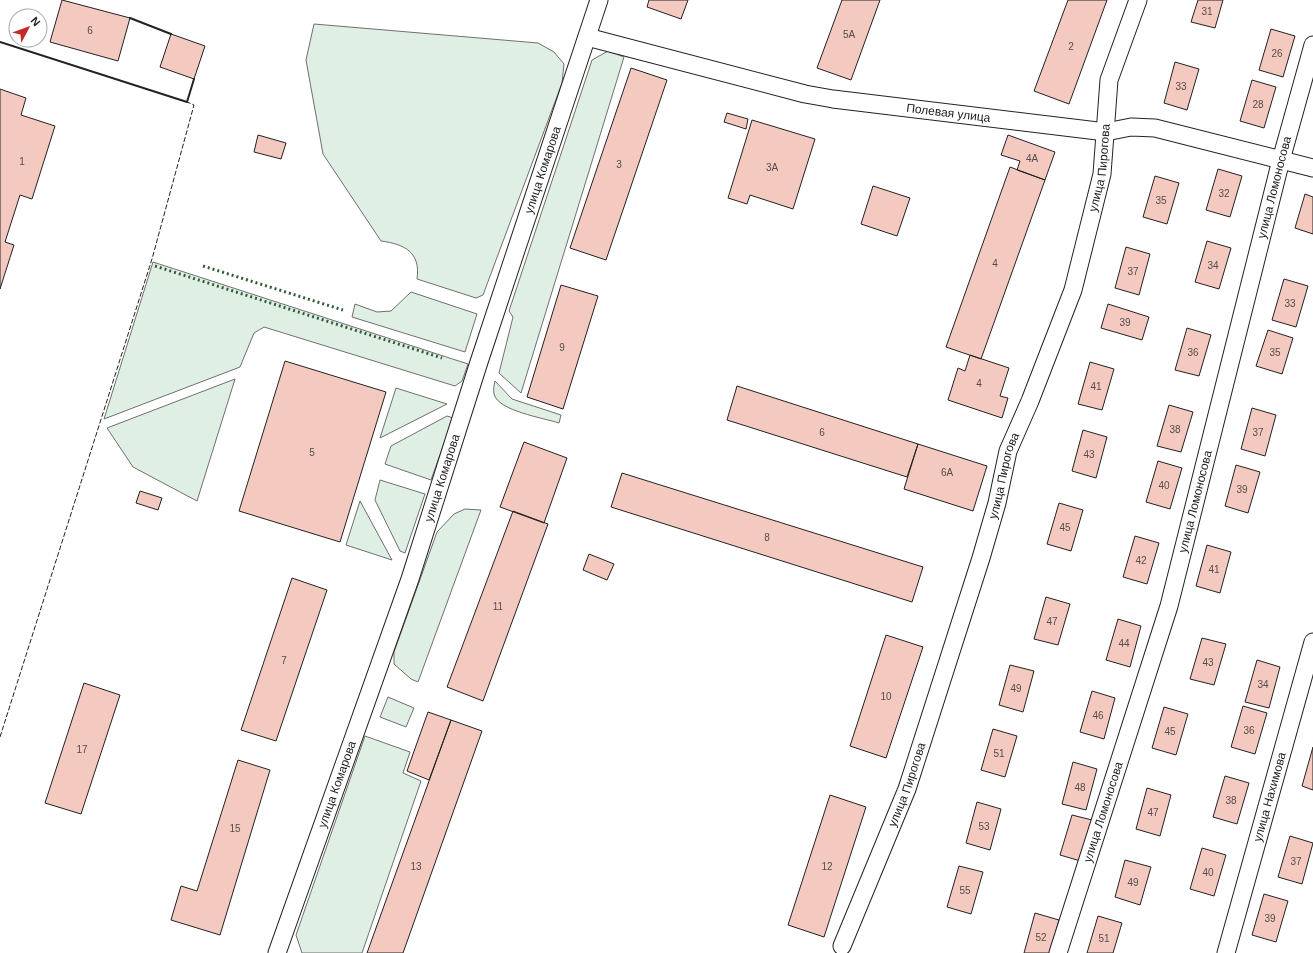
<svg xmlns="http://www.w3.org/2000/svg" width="1313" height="953" font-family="Helvetica,sans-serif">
	<rect width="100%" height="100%" fill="#fff"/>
	<!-- green -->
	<path fill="#e0efe3" stroke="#6f6f6f" d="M 314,24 L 538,43 L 554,52 L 564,64 L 562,83 L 483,295 L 476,298 L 417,279 C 421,252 404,244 381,241 L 323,154 L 306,60 Z
		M 608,51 L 624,57 L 521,393 L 499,373 L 513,317 L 509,311 L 592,60 Z
		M 153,262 L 468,364 L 462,381 L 455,386 L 264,327 L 254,333 L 240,367 L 104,419 Z
		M 411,292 L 477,314 L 465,352 L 352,317 L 355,304 L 377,312 L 391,311 Z
		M 235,379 L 197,501 L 133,467 L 107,428 Z
		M 495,381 L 512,399 L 561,415 L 559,423 C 544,418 498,411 494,394 C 493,390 494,385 495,381 Z
		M 396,388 L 447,404 L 380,438 Z
		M 447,416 L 453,418 L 431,480 L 385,464 L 391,446 Z
		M 380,480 L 425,494 L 405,553 L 400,551 L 375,500 Z
		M 360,501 L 392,560 L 346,545 Z
		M 465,509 L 481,510 L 418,682 L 411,679 L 394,664 L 394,652 L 437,532 L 454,514 Z
		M 388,697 L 414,708 L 406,727 L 380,717 Z
		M 365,736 L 410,752 L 403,773 L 421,781 L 362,953 L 302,953 L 296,935 Z"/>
	<!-- building -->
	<path fill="#f3c9c0" stroke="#222" d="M 62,0 L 130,18 L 118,61 L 50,42 Z
		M 649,0 L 688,0 L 681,19 L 647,7 Z
		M 842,0 L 880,0 L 851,80 L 817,68 Z
		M 1068,0 L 1107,0 L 1069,104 L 1034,91 Z
		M 1198,0 L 1223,0 L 1215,28 L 1191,22 Z
		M 1271,29 L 1295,36 L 1283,77 L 1259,70 Z
		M 171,34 L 205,46 L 194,79 L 160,67 Z
		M 1175,62 L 1199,69 L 1187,110 L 1164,103 Z
		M 631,68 L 667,80 L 606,260 L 570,248 Z
		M 1252,80 L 1276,87 L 1264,128 L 1240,121 Z
		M 0,89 L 26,98 L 21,115 L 55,126 L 32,199 L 20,195 L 5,242 L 14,245 L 0,289 Z
		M 727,113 L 748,119 L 746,129 L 724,122 Z
		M 752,120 L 815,139 L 793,209 L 750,195 L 747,204 L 728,198 Z
		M 258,135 L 286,143 L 281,159 L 254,152 Z
		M 1008,135 L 1055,152 L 1045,180 L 1017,170 L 1020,161 L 1001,155 Z
		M 1010,167 L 1045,180 L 981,359 L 946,347 Z
		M 1218,169 L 1242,176 L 1230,217 L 1206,210 Z
		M 1155,176 L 1179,183 L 1167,224 L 1143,217 Z
		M 873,186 L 910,198 L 897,236 L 861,224 Z
		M 1305,194 L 1313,197 L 1313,234 L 1295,228 Z
		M 1207,241 L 1231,248 L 1219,289 L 1195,282 Z
		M 1126,247 L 1150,254 L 1139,295 L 1115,288 Z
		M 1284,279 L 1308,286 L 1296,327 L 1272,320 Z
		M 561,285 L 598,296 L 563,409 L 527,397 Z
		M 1108,304 L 1149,317 L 1142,340 L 1101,328 Z
		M 1187,328 L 1211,335 L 1199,376 L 1175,370 Z
		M 1268,330 L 1293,338 L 1282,374 L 1256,366 Z
		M 970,355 L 1009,368 L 1000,396 L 1008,398 L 1002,418 L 948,400 L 958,368 L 965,371 Z
		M 285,361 L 386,392 L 340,542 L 239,511 Z
		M 1090,362 L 1114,369 L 1102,410 L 1078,404 Z
		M 737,386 L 918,444 L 907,477 L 727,420 Z
		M 1169,405 L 1193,412 L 1181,452 L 1157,446 Z
		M 1252,408 L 1276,415 L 1265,456 L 1241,449 Z
		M 1083,430 L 1107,437 L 1096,478 L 1072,471 Z
		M 524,442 L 567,458 L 544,523 L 500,507 Z
		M 918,444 L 987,466 L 973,511 L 904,489 Z
		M 1158,461 L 1182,468 L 1170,509 L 1146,502 Z
		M 1236,465 L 1260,472 L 1248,513 L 1225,506 Z
		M 622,473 L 923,567 L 912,602 L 611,507 Z
		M 140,491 L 162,498 L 158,510 L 136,503 Z
		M 1059,503 L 1083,510 L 1071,551 L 1047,544 Z
		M 513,511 L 548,524 L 483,701 L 447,687 Z
		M 1135,536 L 1159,543 L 1147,584 L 1123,577 Z
		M 1207,545 L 1231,552 L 1220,593 L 1196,586 Z
		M 589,554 L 614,564 L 607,580 L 583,570 Z
		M 292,578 L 327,590 L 276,741 L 241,730 Z
		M 1046,597 L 1070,604 L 1058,645 L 1034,639 Z
		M 1118,619 L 1141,626 L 1130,667 L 1106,660 Z
		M 886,635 L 923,647 L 886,758 L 850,746 Z
		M 1202,638 L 1226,644 L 1214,685 L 1190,679 Z
		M 1257,660 L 1280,667 L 1269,708 L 1245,702 Z
		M 1010,665 L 1034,671 L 1023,712 L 999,705 Z
		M 84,683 L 120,695 L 81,814 L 45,803 Z
		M 1092,691 L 1115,698 L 1104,739 L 1080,732 Z
		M 1243,706 L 1267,713 L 1255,754 L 1231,747 Z
		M 1164,707 L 1188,714 L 1176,755 L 1152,748 Z
		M 428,712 L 451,720 L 429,780 L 407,771 Z
		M 451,720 L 482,731 L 403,953 L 367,953 Z
		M 993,729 L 1017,736 L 1005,777 L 981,770 Z
		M 1313,747 L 1313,790 L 1302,786 Z
		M 238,760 L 270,770 L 220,935 L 171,920 L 181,886 L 197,891 Z
		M 1073,762 L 1097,769 L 1086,810 L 1062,804 Z
		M 1225,776 L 1249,783 L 1237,824 L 1213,817 Z
		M 1147,788 L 1171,795 L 1160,836 L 1136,829 Z
		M 830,795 L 866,807 L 824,937 L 788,925 Z
		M 977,802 L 1001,809 L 990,850 L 966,843 Z
		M 1072,815 L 1096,821 L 1084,862 L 1060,855 Z
		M 1290,836 L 1313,843 L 1302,884 L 1278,877 Z
		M 1202,848 L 1226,855 L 1214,896 L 1190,889 Z
		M 1125,860 L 1151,867 L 1140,905 L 1115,897 Z
		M 959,866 L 983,872 L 971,914 L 947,907 Z
		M 1264,894 L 1288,901 L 1276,942 L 1252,935 Z
		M 1035,913 L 1059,920 L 1050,953 L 1024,953 Z
		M 1098,916 L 1122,923 L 1113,953 L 1087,953 Z"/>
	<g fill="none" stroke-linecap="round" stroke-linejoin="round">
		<defs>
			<g id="street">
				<path id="s1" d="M 587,37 L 805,94 L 833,99 L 1106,132 L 1131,127 L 1155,128 L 1313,168"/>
				<path id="s2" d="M 842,946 L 907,789 L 981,558 L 997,503 L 1008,451 L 1030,401 L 1073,290 L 1102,174 L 1109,80 L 1138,0"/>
				<path id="s3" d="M 277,953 L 410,579 L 479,362 L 599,0"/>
				<path id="s4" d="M 1058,953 L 1169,606 L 1281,160 L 1313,45"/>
				<path id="s5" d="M 1226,953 L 1313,642"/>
			</g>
		</defs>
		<!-- street casing -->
		<use href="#street" stroke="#222" stroke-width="19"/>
		<!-- street -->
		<use href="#street" stroke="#fff" stroke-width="17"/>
		<!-- hedge -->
		<path stroke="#2f5e38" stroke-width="3" stroke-dasharray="2 3" stroke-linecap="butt" d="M 155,266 L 442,358
			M 203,266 L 343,310"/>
		<!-- fence -->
		<path stroke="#222" stroke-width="1" stroke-dasharray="5 2" stroke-linecap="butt" d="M 0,737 L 152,259 L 194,105 L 187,102"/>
		<!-- wall -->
		<path stroke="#222" stroke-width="2" d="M 130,18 L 171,34
			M 0,42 L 187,102 L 194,79"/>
	</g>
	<g text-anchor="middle" stroke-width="3" stroke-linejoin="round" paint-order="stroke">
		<!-- number labels -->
		<g font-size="10" fill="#564c4a">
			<text x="1207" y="15">31</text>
			<text x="90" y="34">6</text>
			<text x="849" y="38">5А</text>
			<text x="1071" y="50">2</text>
			<text x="1277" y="57">26</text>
			<text x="1181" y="90">33</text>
			<text x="1258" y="108">28</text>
			<text x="1032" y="162">4А</text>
			<text x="22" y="165">1</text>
			<text x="619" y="168">3</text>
			<text x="772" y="171">3А</text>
			<text x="1224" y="197">32</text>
			<text x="1161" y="204">35</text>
			<text x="995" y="267">4</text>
			<text x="1213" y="269">34</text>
			<text x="1133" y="275">37</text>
			<text x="1290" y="307">33</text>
			<text x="1125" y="326">39</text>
			<text x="562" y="351">9</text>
			<text x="1193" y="356">36</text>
			<text x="1275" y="356">35</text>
			<text x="979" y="387">4</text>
			<text x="1096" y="390">41</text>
			<text x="1175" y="433">38</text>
			<text x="822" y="436">6</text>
			<text x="1258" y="436">37</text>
			<text x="312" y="456">5</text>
			<text x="1089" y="458">43</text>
			<text x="947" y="476">6А</text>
			<text x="1164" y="489">40</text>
			<text x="1242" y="493">39</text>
			<text x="1065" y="531">45</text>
			<text x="767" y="541">8</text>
			<text x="1141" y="564">42</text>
			<text x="1214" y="573">41</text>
			<text x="498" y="610">11</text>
			<text x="1052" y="625">47</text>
			<text x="1124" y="647">44</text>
			<text x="284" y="664">7</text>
			<text x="1208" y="666">43</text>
			<text x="1263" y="688">34</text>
			<text x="1016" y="692">49</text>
			<text x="886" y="700">10</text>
			<text x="1098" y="719">46</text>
			<text x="1249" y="734">36</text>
			<text x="1170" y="735">45</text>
			<text x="82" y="753">17</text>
			<text x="999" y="757">51</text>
			<text x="1080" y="791">48</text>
			<text x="1231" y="804">38</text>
			<text x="1153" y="816">47</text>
			<text x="984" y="830">53</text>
			<text x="235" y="832">15</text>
			<text x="1296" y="865">37</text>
			<text x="416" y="870">13</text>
			<text x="827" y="870">12</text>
			<text x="1208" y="876">40</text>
			<text x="1133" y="886">49</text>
			<text x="965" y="894">55</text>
			<text x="1270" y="922">39</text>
			<text x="1041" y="941">52</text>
			<text x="1104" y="942">51</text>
		</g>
		<!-- street labels -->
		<g font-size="12" fill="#222" stroke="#fff">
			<text dy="4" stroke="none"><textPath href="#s1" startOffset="370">Полевая улица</textPath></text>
			<text dy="4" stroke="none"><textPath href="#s2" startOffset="822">улица Пирогова</textPath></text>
			<text dy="4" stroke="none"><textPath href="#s3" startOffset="827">улица Комарова</textPath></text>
			<text dy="4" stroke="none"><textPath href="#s4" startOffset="796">улица Ломоносова</textPath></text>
			<text dy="4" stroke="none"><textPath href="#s2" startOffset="498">улица Пирогова</textPath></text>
			<text dy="4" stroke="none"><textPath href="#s3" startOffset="503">улица Комарова</textPath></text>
			<text dy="4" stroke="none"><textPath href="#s4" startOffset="472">улица Ломоносова</textPath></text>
			<text dy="4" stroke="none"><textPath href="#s3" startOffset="179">улица Комарова</textPath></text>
			<text dy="4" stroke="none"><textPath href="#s2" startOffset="174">улица Пирогова</textPath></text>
			<text dy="4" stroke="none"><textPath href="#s5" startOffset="162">улица Нахимова</textPath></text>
			<text dy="4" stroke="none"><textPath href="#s4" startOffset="148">улица Ломоносова</textPath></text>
		</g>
	</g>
	<!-- north arrow -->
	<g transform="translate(28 28) rotate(49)"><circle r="19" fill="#ffffff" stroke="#a7a7a7"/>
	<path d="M0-3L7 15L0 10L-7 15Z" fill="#c62828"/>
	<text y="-6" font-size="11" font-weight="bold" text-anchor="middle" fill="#222222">N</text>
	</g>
</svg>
